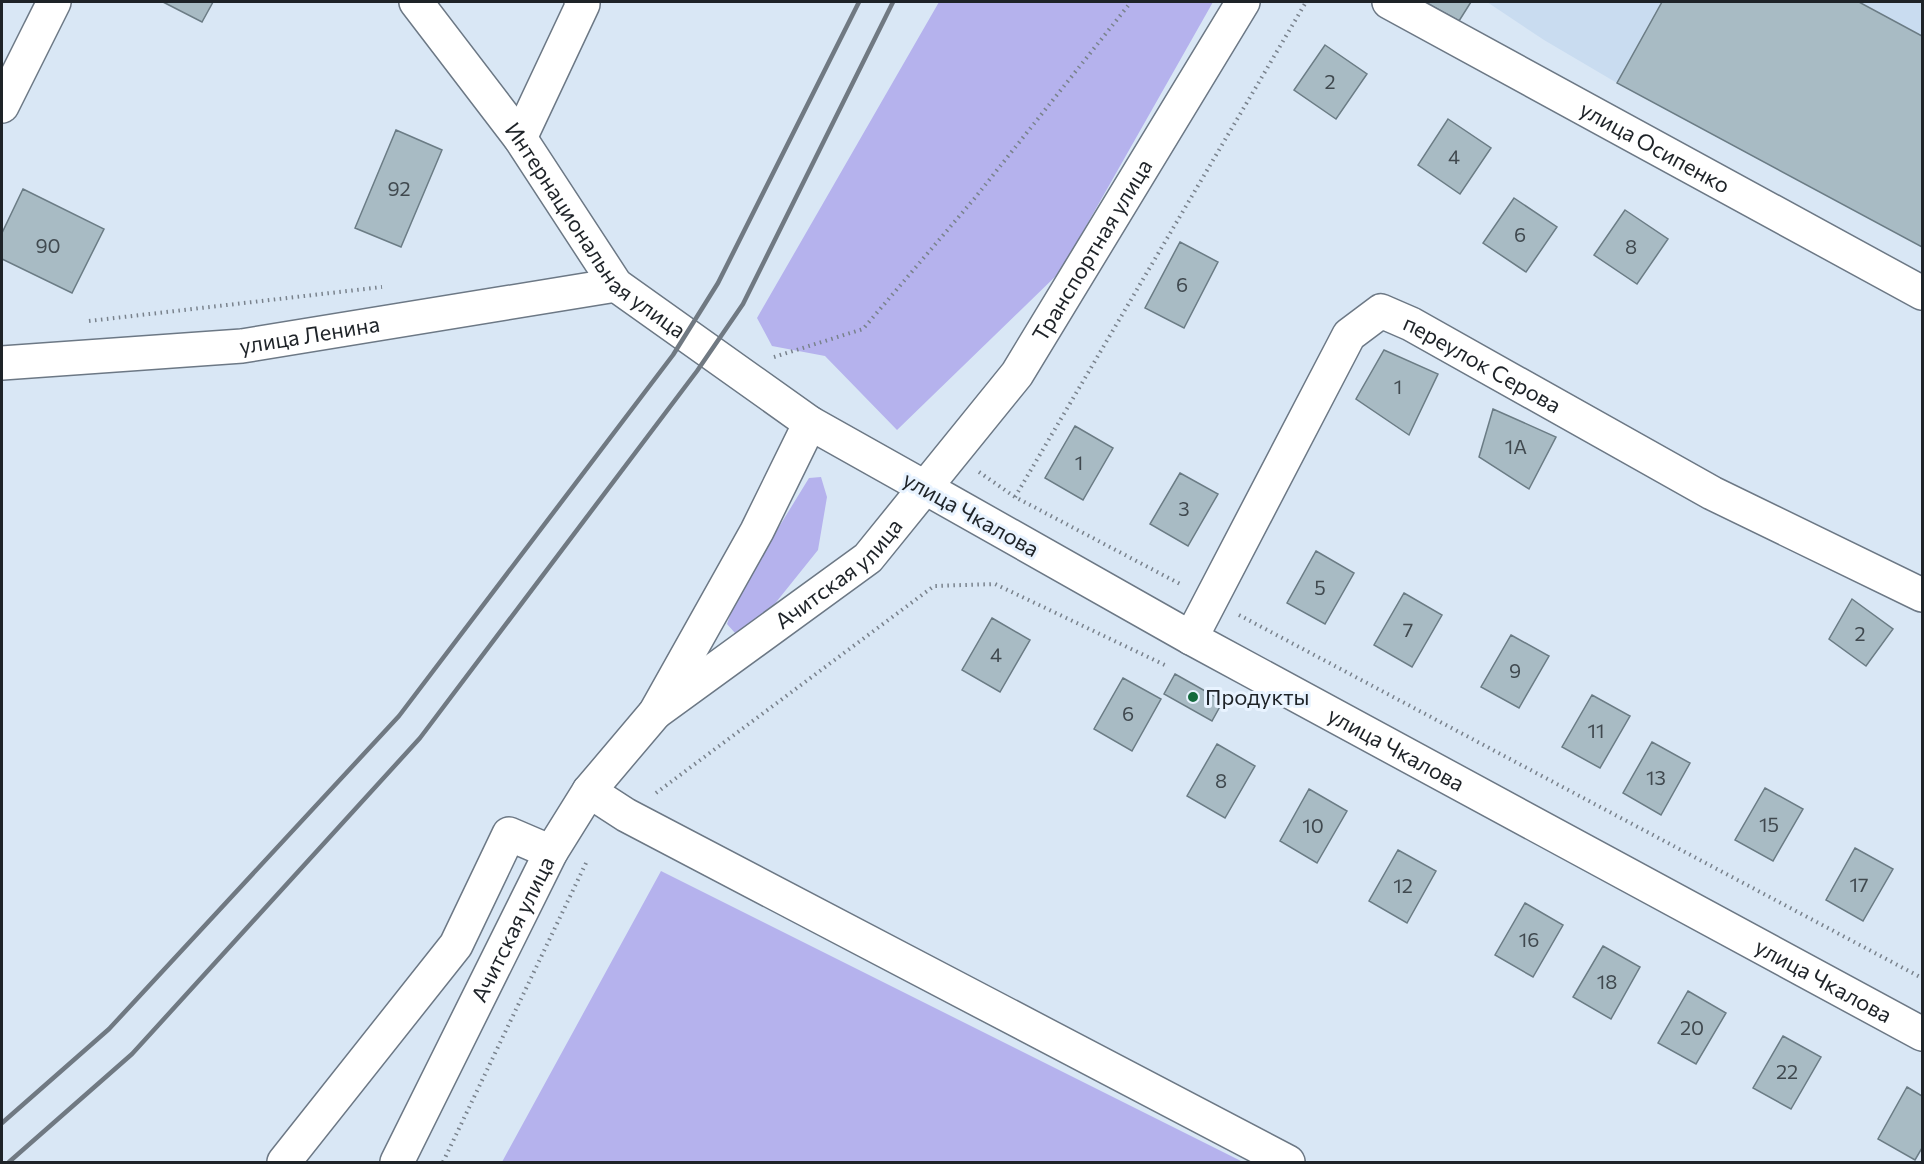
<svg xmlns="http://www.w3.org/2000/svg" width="1924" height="1164" font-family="Commissioner,sans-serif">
	<rect width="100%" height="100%" fill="#d9e7f5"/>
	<!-- built -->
	<path fill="#c9dcf0" d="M 1487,2 L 1922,2 L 1922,247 L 1617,83 L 1544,40 Z"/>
	<!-- green -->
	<path fill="#b5b2ed" d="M 939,2 L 1213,2 L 1060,272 L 897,430 L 825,356 L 772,346 L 757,318 Z
		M 821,477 L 827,497 L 818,550 L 761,621 L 735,633 L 727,624 L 736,597 L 809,478 Z
		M 661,871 L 1243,1162 L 502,1162 Z"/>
	<!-- building -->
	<path fill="#a8bbc4" stroke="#6b7c85" stroke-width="1.5" d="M 163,2 L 213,2 L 202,22 Z
		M 1425,2 L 1471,2 L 1459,21 Z
		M 1662,2 L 1859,2 L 1922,36 L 1922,247 L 1617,83 Z
		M 1325,45 L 1367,74 L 1336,119 L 1294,90 Z
		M 1448,119 L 1491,148 L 1460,194 L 1418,165 Z
		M 396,130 L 442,150 L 401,247 L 355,228 Z
		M 23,189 L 104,229 L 72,293 L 2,259 L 2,233 Z
		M 1514,198 L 1557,227 L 1526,272 L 1483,243 Z
		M 1625,210 L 1668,239 L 1637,284 L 1594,255 Z
		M 1180,242 L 1218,262 L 1184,328 L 1145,308 Z
		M 1384,350 L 1438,374 L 1409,435 L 1356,399 Z
		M 1493,409 L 1556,437 L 1529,489 L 1479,457 Z
		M 1075,426 L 1113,448 L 1083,500 L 1045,478 Z
		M 1180,473 L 1218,494 L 1188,546 L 1150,524 Z
		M 1316,551 L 1354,573 L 1325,624 L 1287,603 Z
		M 1404,593 L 1442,615 L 1412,667 L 1374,645 Z
		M 1852,599 L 1893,629 L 1866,666 L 1829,639 Z
		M 992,618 L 1030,640 L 1000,692 L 962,670 Z
		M 1511,635 L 1549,656 L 1519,708 L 1481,687 Z
		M 1175,674 L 1223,701 L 1212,721 L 1164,694 Z
		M 1123,678 L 1161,699 L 1132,751 L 1094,729 Z
		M 1592,695 L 1630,716 L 1600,768 L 1562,747 Z
		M 1652,742 L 1690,763 L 1661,815 L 1623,793 Z
		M 1217,744 L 1255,766 L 1225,818 L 1187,796 Z
		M 1765,788 L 1803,809 L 1773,861 L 1735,840 Z
		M 1309,789 L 1347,811 L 1317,863 L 1280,841 Z
		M 1855,848 L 1893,869 L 1863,921 L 1826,900 Z
		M 1398,850 L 1436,871 L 1407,923 L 1369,901 Z
		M 1525,903 L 1563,925 L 1533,977 L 1495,955 Z
		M 1603,946 L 1640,967 L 1611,1019 L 1573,997 Z
		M 1688,991 L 1726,1013 L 1696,1064 L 1658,1043 Z
		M 1783,1036 L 1821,1057 L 1791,1109 L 1753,1088 Z
		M 1907,1087 L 1922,1096 L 1922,1148 L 1915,1160 L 1878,1139 Z"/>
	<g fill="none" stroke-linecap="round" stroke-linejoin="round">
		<defs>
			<g id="minor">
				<path id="s1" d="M 1389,2 L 1922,293"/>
				<path d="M 2,106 L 54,2"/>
				<path d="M 520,138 L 583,4 L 581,2"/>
				<path id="s2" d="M 924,487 L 1191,638 L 1922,1034"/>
				<path id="s3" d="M 1191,638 L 1349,335 L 1381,311 L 1411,324 L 1712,493 L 1922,595"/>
				<path d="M 589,791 L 626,815 L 1288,1162"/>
				<path d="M 284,1162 L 456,945 L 509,834 L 551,852"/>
			</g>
			<g id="major">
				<path id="s4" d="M 416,2 L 520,138 L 616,285 L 810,423 L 924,487"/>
				<path id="s5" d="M 2,363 L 242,346 L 616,285"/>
				<path id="s6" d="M 655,713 L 868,558 L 1017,374 L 1243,2"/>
				<path id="s7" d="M 397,1162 L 551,852 L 589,791 L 655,713 L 757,531 L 810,423"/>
			</g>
		</defs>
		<!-- minor casing -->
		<use href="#minor" stroke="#6c7885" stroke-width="36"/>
		<!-- major casing -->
		<use href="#major" stroke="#6c7885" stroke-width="36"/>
		<!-- path -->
		<path stroke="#79828c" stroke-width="4" stroke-dasharray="1.5 4.5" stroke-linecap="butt" d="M 89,321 L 382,287
			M 774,357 L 863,329 L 974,199 L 1131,2
			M 979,472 L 1015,497 L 1182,585
			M 1015,497 L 1306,2
			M 1239,615 L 1922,978
			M 656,793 L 934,586 L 995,584 L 1167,666
			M 443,1162 L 586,863"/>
		<!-- minor -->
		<use href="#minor" stroke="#fff" stroke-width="33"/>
		<!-- major -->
		<use href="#major" stroke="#fff" stroke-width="33"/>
		<!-- rail -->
		<path stroke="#707982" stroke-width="4.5" d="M 2,1123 L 109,1029 L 399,716 L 673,355 L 718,283 L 859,2
			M 9,1162 L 132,1054 L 420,738 L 697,371 L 743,304 L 893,2"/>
	</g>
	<!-- markers -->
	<circle fill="#136a3c" stroke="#e8f3ff" stroke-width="2" cx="1193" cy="697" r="6"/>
	<g text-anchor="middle" stroke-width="6" stroke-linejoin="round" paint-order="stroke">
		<!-- number labels -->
		<g font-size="20" fill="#40494f">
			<text x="1330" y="89">2</text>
			<text x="1454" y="164">4</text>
			<text x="399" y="196">92</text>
			<text x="1520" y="242">6</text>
			<text x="48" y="253">90</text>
			<text x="1631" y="254">8</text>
			<text x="1182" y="292">6</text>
			<text x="1398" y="394">1</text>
			<text x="1516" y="454">1А</text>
			<text x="1079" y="470">1</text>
			<text x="1184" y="516">3</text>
			<text x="1320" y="595">5</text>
			<text x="1408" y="637">7</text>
			<text x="1860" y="641">2</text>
			<text x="996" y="662">4</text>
			<text x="1515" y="678">9</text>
			<text x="1128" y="721">6</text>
			<text x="1596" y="738">11</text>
			<text x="1656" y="785">13</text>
			<text x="1221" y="788">8</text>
			<text x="1769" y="832">15</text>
			<text x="1313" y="833">10</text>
			<text x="1859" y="892">17</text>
			<text x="1403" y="893">12</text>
			<text x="1529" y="947">16</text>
			<text x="1607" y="989">18</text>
			<text x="1692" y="1035">20</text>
			<text x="1787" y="1079">22</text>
		</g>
		<!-- street labels -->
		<g font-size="22" fill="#1e2328" stroke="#e8f3ff">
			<text dy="8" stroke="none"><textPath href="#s1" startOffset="303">улица Осипенко</textPath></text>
			<text dy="8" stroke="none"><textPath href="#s4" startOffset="292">Интернациональная улица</textPath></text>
			<text dy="8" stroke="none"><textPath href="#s6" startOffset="645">Транспортная улица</textPath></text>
			<text dy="8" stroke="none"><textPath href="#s5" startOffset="309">улица Ленина</textPath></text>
			<text dy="8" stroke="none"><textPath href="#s3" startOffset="496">переулок Серова</textPath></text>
			<text transform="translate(971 514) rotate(29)" y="8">улица Чкалова</text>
			<text dy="8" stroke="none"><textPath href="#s6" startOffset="231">Ачитская улица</textPath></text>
			<text dy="8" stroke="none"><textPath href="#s2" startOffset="540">улица Чкалова</textPath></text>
			<text dy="8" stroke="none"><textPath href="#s7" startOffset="260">Ачитская улица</textPath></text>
			<text dy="8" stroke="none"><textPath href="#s2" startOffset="1026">улица Чкалова</textPath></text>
		</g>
		<!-- poi labels -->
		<g font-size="22" fill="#1e2328" stroke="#e8f3ff" text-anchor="start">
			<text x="1205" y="705">Продукты</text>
		</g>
	</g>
	<!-- border -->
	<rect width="1924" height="1164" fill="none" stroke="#1e2328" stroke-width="6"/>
</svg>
